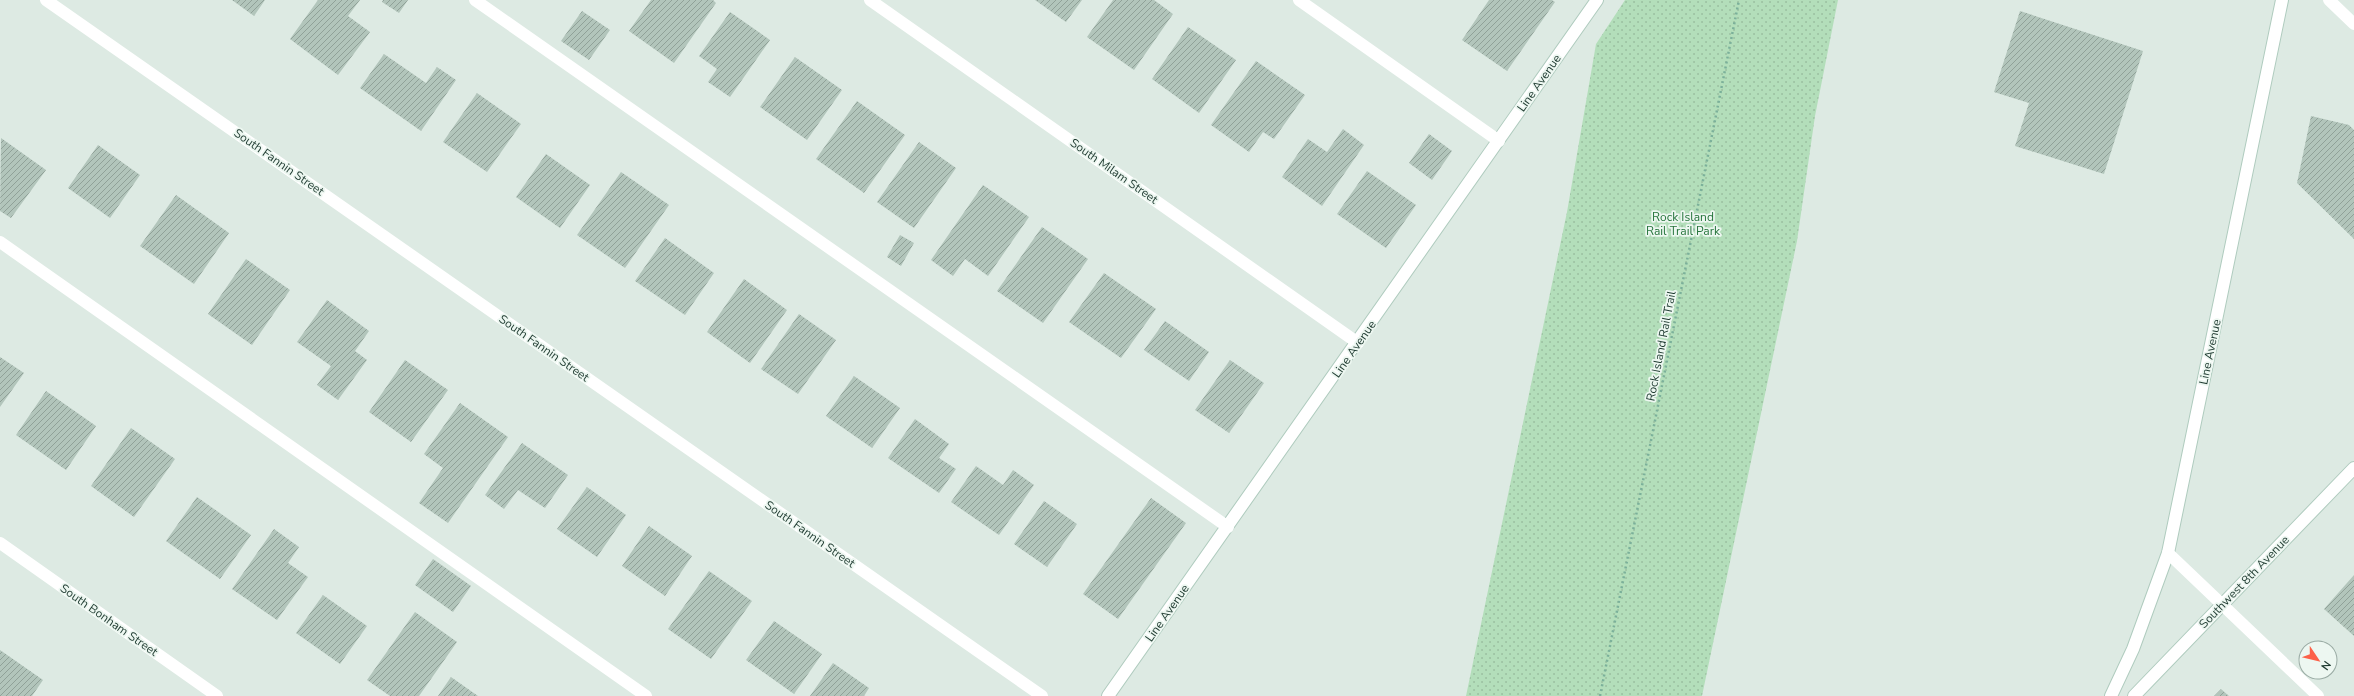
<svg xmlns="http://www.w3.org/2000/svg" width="2354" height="696" font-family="'Nunito Sans',sans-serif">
	<defs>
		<pattern id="grass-dots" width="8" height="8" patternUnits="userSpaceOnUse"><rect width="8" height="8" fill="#b3deba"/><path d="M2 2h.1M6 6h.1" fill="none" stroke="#9abfa0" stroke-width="1.8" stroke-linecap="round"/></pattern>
		<pattern id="building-hatch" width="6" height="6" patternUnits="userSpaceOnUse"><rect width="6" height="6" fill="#b2c5bb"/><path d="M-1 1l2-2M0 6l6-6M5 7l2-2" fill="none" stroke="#90a198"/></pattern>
	</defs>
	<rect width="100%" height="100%" fill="#ddeae3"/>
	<!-- grass -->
	<path fill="url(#grass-dots)" d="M 1625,0 L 1838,0 L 1815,116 L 1797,241 L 1702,696 L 1466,696 L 1567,212 L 1596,44 Z"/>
	<!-- building -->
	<path fill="url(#building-hatch)" d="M 232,0 L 265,0 L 254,16 Z
		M 318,0 L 360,0 L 348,16 L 370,32 L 338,75 L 290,39 Z
		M 383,0 L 408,0 L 399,13 L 382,2 Z
		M 651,0 L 713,0 L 716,3 L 674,63 L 629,31 Z
		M 1035,0 L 1082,0 L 1066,22 Z
		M 1113,0 L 1154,0 L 1173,14 L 1134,70 L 1087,37 Z
		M 1489,0 L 1552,0 L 1555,2 L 1507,71 L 1462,40 Z
		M 582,11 L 610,30 L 589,60 L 561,41 Z
		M 2020,11 L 2143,51 L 2104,174 L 2015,146 L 2029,103 L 1994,92 Z
		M 730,12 L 770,40 L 730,97 L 708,82 L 717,69 L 699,56 Z
		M 1188,27 L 1236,60 L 1199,113 L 1152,79 Z
		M 384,54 L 426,83 L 437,67 L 456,80 L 421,131 L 360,88 Z
		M 795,57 L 842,90 L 807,140 L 760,107 Z
		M 1256,61 L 1305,95 L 1274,139 L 1263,132 L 1249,152 L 1211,125 Z
		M 477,93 L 521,124 L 487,172 L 443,142 Z
		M 857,101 L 905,135 L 864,193 L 816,159 Z
		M 2311,116 L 2349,125 L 2354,130 L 2354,239 L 2297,183 Z
		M 1343,129 L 1364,145 L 1322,206 L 1282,177 L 1308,139 L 1327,152 Z
		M 1429,134 L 1452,151 L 1432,180 L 1409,163 Z
		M 1,138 L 46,170 L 11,218 L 0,211 Z
		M 919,142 L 956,168 L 914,228 L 877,202 Z
		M 98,145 L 140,175 L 110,218 L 68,188 Z
		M 546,154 L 590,185 L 560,228 L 516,197 Z
		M 1367,171 L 1416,205 L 1386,248 L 1337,214 Z
		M 621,172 L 669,205 L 625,268 L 577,235 Z
		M 983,185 L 1029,217 L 988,276 L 965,259 L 953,276 L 931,260 Z
		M 176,195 L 229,233 L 194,284 L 140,246 Z
		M 1042,227 L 1088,259 L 1043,323 L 997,291 Z
		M 900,235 L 914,243 L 901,266 L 887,257 Z
		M 665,238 L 714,273 L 685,315 L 635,281 Z
		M 246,259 L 290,290 L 252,345 L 208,314 Z
		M 1104,273 L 1156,309 L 1121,358 L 1069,322 Z
		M 744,279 L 787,310 L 750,363 L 707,332 Z
		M 327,300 L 369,331 L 355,351 L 367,360 L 338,400 L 317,385 L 331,366 L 297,342 Z
		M 799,314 L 836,340 L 798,394 L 761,369 Z
		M 1165,321 L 1209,352 L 1189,381 L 1144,350 Z
		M 0,357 L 24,373 L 0,407 Z
		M 405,360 L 448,390 L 411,442 L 369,412 Z
		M 1230,360 L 1264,383 L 1229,433 L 1195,410 Z
		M 854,376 L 900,408 L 872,448 L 826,416 Z
		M 46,391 L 96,426 L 66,470 L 16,435 Z
		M 460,403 L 508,437 L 448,523 L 419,503 L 443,468 L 424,454 Z
		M 915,419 L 949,444 L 939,458 L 956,469 L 939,493 L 888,458 Z
		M 131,428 L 175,459 L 134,517 L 91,486 Z
		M 522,443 L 568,475 L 545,508 L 518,490 L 504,509 L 485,495 Z
		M 976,466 L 1003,485 L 1013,470 L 1034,485 L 999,535 L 951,502 Z
		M 587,487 L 626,515 L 597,557 L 557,529 Z
		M 197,497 L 251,535 L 220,579 L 166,541 Z
		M 1151,498 L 1186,523 L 1118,619 L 1083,594 Z
		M 1044,501 L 1077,524 L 1047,567 L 1014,544 Z
		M 649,526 L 692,556 L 665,596 L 622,566 Z
		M 274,529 L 299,547 L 288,563 L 308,577 L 277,620 L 232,589 Z
		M 433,559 L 471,586 L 453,612 L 415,585 Z
		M 709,571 L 752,601 L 711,659 L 668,629 Z
		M 2354,575 L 2354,636 L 2324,609 Z
		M 323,595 L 367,626 L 340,664 L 296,633 Z
		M 415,612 L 457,642 L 419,696 L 390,696 L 367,680 Z
		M 774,621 L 822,654 L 794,694 L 746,660 Z
		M 0,650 L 43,680 L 32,696 L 0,696 Z
		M 833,663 L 869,688 L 864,696 L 810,696 Z
		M 451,677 L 478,696 L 438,696 Z
		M 2221,689 L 2229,696 L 2214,696 Z"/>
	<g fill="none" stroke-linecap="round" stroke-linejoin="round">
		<defs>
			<path id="secondary" d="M 1108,696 L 1597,0
				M 2111,696 L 2133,649 L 2168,553 L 2282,0
				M 2134,696 L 2354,468"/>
		</defs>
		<!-- secondary casing -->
		<use href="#secondary" stroke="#afcbbe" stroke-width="14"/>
		<!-- path -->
		<path stroke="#7bb09a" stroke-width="2.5" stroke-dasharray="2 3" stroke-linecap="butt" d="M 1600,696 L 1739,0"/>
		<!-- lane -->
		<path stroke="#fff" stroke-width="12" d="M 475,0 L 1228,527
			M 1299,0 L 1499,141
			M 0,242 L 646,696"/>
		<!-- street -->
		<path stroke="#fff" stroke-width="12" d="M 46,0 L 1042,696
			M 870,0 L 1358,343
			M 2329,0 L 2354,24
			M 0,543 L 217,696
			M 2168,553 L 2318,696"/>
		<!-- secondary -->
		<use href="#secondary" stroke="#fff" stroke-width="12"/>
	</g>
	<g text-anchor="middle" stroke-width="3.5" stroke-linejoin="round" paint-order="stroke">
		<!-- street labels -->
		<g font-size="12" fill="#1e3a30" stroke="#edf7f1">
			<text transform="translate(1539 83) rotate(-55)" y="4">Line Avenue</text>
			<text transform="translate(279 162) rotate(35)" y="4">South Fannin Street</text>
			<text transform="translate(1114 171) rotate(35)" y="4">South Milam Street</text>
			<text transform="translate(1661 346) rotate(-79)" y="4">Rock Island Rail Trail</text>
			<text transform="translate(544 348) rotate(35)" y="4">South Fannin Street</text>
			<text transform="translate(1354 349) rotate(-55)" y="4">Line Avenue</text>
			<text transform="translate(2210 352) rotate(-78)" y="4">Line Avenue</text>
			<text transform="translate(810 534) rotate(35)" y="4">South Fannin Street</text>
			<text transform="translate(2244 582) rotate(-46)" y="4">Southwest 8th Avenue</text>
			<text transform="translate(1167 613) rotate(-55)" y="4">Line Avenue</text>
			<text transform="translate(109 620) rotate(35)" y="4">South Bonham Street</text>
		</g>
		<!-- park labels -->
		<g font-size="12" fill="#25743b" stroke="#edf7f1">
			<text x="1683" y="221">Rock Island<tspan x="1683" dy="14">Rail Trail Park</tspan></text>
		</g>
	</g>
	<!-- north arrow -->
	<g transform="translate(2318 660) rotate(125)"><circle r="19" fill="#edf7f1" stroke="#9aaba4"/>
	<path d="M0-3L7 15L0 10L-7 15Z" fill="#fc6149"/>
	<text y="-6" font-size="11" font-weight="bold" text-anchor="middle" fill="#1e3a30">N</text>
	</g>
</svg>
